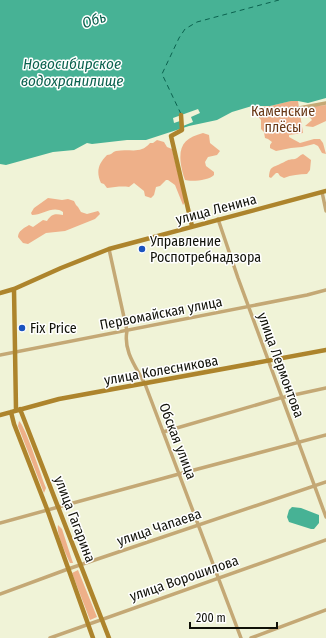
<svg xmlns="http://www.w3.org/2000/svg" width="326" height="638" font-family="'Fira Sans Condensed',sans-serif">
	<rect width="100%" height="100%" fill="#f0f3d7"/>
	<!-- green -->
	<path fill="#eeb089" d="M 290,101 L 298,101 L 303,133 L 289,135 L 289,137 L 300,143 L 314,139 L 320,139 L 323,143 L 326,154 L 322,153 L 318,146 L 314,144 L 302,147 L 291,148 L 276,151 L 270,148 L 270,145 L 272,142 L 268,139 L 265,138 L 264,132 L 261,129 L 261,120 L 251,108 L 270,106 Z
		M 326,105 L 326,121 L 313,127 L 305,126 L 312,120 L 307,114 L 308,109 L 316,106 Z
		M 203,133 L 209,135 L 210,143 L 220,151 L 217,155 L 208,157 L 205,162 L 206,166 L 214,172 L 214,175 C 210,180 192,182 185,180 C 183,175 182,170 181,165 C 178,145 185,138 203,133 Z
		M 157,140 L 164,142 L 167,147 L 172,149 L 185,202 L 183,205 L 175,185 L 168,180 L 166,180 L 160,186 L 156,187 L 154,195 L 151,198 L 145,196 L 144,191 L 134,183 L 129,187 C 122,186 115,187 107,188 L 104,184 L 101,183 C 96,172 98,164 107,155 C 112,155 112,152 116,151 C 130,148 140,155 150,143 L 153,143 Z
		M 303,154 L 311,160 L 310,170 L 307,174 C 300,174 291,175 284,178 L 280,176 L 278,173 L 276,173 L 271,178 L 269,177 C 270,166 272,168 280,164 C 289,160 285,160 295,159 C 298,158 300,155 303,154 Z
		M 48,198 L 62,200 L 68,199 L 74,201 L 76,205 L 78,207 L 81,212 L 87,214 L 98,211 L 99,212 L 100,214 L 95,219 L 65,231 L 46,233 L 28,244 L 23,243 L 18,237 C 18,231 24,228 29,225 L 33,227 L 43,220 L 47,221 C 52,213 56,214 63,215 L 63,212 C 53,205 43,215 32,215 L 31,213 L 34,208 Z
		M 19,421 C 26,427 41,476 46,488 L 44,493 L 18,426 Z
		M 58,525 L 62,529 L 73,563 L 70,563 L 69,561 C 66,553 56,534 58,525 Z
		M 78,570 L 97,617 L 90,620 L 72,573 Z"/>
	<!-- water -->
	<path fill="#47b295" d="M 0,0 L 326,0 L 326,98 L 308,103 L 298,101 L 291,101 L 270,106 L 252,106 L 232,112 L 217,120 L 189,126 L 146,140 L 127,140 L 92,144 L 87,143 L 74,150 L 53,152 L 6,165 L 0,164 Z
		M 292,507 L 301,508 L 319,515 L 319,523 L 314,529 L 311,529 L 289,522 L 287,517 L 289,510 Z"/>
	<!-- pier -->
	<path fill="#f0f3d7" d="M 198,109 L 200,113 L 191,117 L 193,122 L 183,126 L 180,121 L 174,123 L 173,118 Z"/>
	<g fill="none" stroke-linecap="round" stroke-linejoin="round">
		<!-- ferry -->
		<path stroke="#0b624f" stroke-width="1" stroke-dasharray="5 4" stroke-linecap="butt" d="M 181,114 L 162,74 L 179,38 L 185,29 L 197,22 L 279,0"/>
		<!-- street -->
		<path stroke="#c4a875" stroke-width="3.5" d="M 299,108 L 326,103
			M 322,192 L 326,211
			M 218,219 L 238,278 L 326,517
			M 109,249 L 127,331 C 123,351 136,367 145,384 L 241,638
			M 0,355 L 307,295 L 326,290
			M 163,432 L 280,398 L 326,388
			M 0,523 L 179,474 L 326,435
			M 0,594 L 68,569 L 326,482
			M 50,638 L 326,540
			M 251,638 L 326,610"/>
		<!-- secondary -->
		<path stroke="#ad842c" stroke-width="4.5" d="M 181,115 L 182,130 L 171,136 L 192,226
			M 14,289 L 16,410
			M 0,293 L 14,289 L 61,268 L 109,249 L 326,191
			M 20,409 L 109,638
			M 11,412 L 14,424 L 47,509 L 93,638
			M 0,415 L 59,399 L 326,350"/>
	</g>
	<!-- markers -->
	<g fill="#1a53bf" stroke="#fff" stroke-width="1.5">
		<circle cx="142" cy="249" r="4"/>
		<circle cx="22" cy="328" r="4"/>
	</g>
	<g text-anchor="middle" stroke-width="3" stroke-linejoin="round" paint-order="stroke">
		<!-- park labels -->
		<g font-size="14" fill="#683816" stroke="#fff">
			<text x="283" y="116">Каменские<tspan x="283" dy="16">плёсы</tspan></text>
		</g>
		<!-- street labels -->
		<g font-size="14" fill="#101108" stroke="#fff">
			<text transform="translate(216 209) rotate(-15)" y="5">улица Ленина</text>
			<text transform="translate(161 313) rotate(-11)" y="5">Первомайская улица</text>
			<text transform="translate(281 365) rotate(70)" y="5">улица Лермонтова</text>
			<text transform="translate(161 370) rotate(-10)" y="5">улица Колесникова</text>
			<text transform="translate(178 441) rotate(69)" y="5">Обская улица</text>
			<text transform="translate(75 519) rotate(69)" y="5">улица Гагарина</text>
			<text transform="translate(159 527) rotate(-19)" y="5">улица Чапаева</text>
			<text transform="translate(184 578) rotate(-19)" y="5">улица Ворошилова</text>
		</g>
		<!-- poi labels -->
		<g font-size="14" fill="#101108" stroke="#fff" text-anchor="start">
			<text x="150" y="246">Управление<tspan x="150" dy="16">Роспотребнадзора</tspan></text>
			<text x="30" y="333">Fix Price</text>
		</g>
		<!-- water labels -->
		<g font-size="15" font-style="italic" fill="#0b624f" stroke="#fff">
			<text transform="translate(94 20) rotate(-18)" y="5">Обь</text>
			<text x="72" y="69">Новосибирское<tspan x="72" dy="17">водохранилище</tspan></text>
		</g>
	</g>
	<!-- scale -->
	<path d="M190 622v6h87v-6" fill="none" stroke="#101108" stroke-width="2"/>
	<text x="196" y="622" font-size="12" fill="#101108" stroke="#ffffff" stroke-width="3" paint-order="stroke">200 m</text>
</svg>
